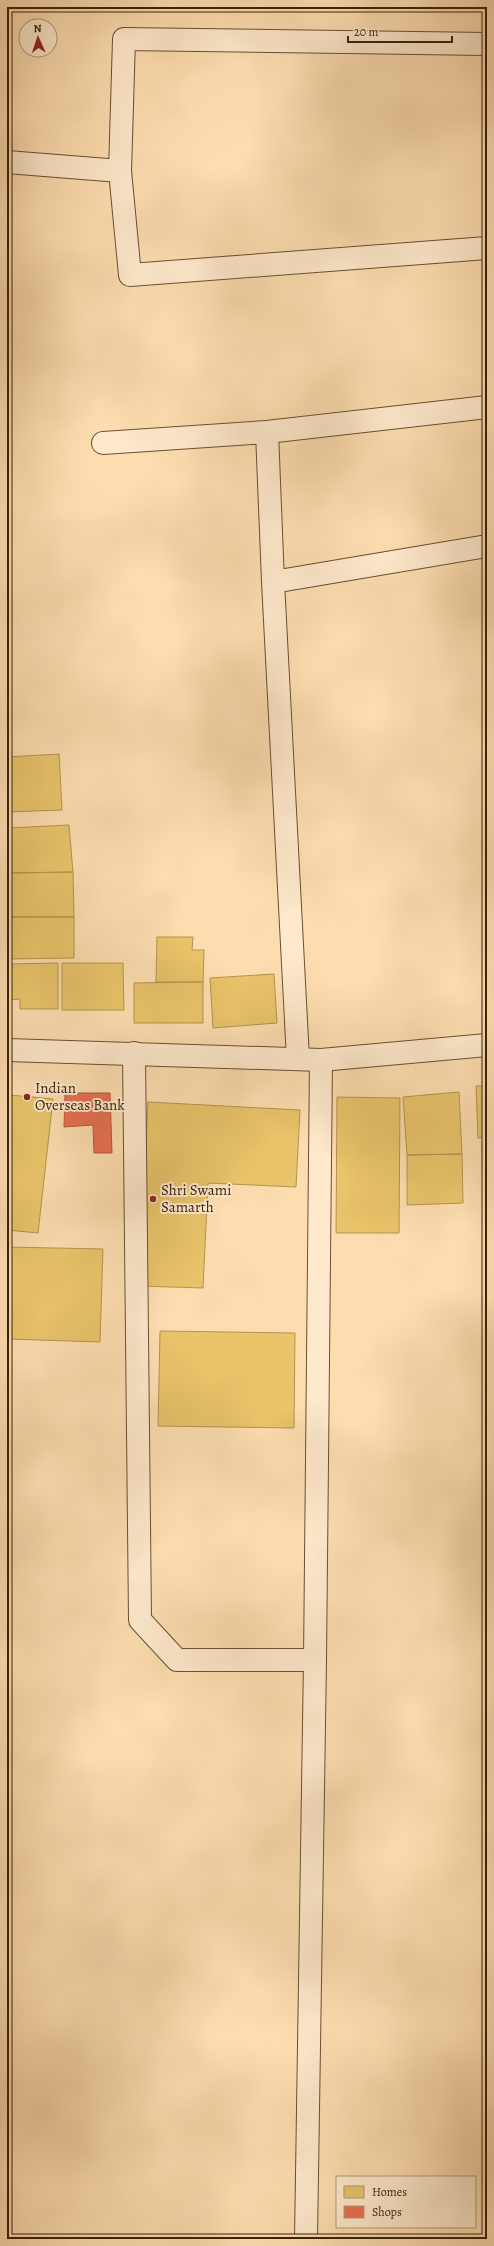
<svg xmlns="http://www.w3.org/2000/svg" width="494" height="2246" font-family="Alegreya,serif">
	<rect width="100%" height="100%" fill="#fdddb0"/>
	<filter id="stains"><feTurbulence type="fractalNoise" baseFrequency=".005" numOctaves="4"/><feColorMatrix values="0 0 0 0 .2 0 0 0 0 .09 0 0 0 0 .02 0 0 0 .5 -.17"/></filter>
	<radialGradient id="worn" r=".72"><stop offset=".6" stop-color="#630" stop-opacity="0"/><stop offset="1" stop-color="#630" stop-opacity=".3"/></radialGradient>
	<!-- homes -->
	<path fill="#e9c46a" stroke="#b4934c" d="M 59,754 L 62,810 L 7,812 L 7,757 Z
		M 69,825 L 73,872 L 7,873 L 7,828 Z
		M 73,872 L 74,917 L 7,917 L 7,873 Z
		M 7,917 L 74,917 L 74,958 L 7,959 Z
		M 157,937 L 193,937 L 192,950 L 204,950 L 203,982 L 156,982 Z
		M 58,963 L 58,1009 L 20,1009 L 20,999 L 7,1000 L 7,964 Z
		M 62,963 L 123,963 L 124,1010 L 62,1010 Z
		M 274,974 L 277,1023 L 213,1028 L 210,978 Z
		M 203,982 L 203,1023 L 134,1023 L 134,983 Z
		M 476,1086 L 487,1086 L 487,1138 L 478,1138 Z
		M 459,1092 L 462,1154 L 407,1155 L 403,1097 Z
		M 10,1095 L 53,1099 L 38,1233 L 7,1230 L 7,1120 Z
		M 337,1097 L 400,1098 L 399,1233 L 336,1233 Z
		M 148,1102 L 300,1110 L 296,1187 L 208,1183 L 203,1288 L 139,1286 Z
		M 482,1142 L 487,1142 L 487,1203 L 483,1203 Z
		M 462,1154 L 463,1203 L 407,1205 L 407,1155 Z
		M 7,1247 L 103,1249 L 100,1342 L 7,1339 Z
		M 160,1331 L 295,1333 L 294,1428 L 158,1426 Z"/>
	<!-- shops -->
	<path fill="#e76f51" stroke="#b3573b" d="M 65,1093 L 110,1093 L 112,1153 L 94,1153 L 93,1125 L 64,1127 Z"/>
	<g fill="none" stroke-linecap="round" stroke-linejoin="round">
		<defs>
			<path id="minor" d="M 7,162 L 120,171 L 130,275 L 487,248
				M 120,171 L 124,39 L 487,44
				M 103,443 L 267,432
				M 273,582 L 487,546
				M 134,1053 L 140,1620 L 177,1660 L 315,1660 L 321,1060
				M 298,1059 L 273,582 L 267,432 L 487,407
				M 306,2239 L 315,1660"/>
			<path id="tertiary" d="M 7,1050 L 321,1060 L 487,1045"/>
		</defs>
		<!-- minor casing -->
		<use href="#minor" stroke="#6a4f31" stroke-width="24"/>
		<!-- tertiary casing -->
		<use href="#tertiary" stroke="#6a4f31" stroke-width="24"/>
		<!-- minor -->
		<use href="#minor" stroke="#fee9cc" stroke-width="22"/>
		<!-- tertiary -->
		<use href="#tertiary" stroke="#fee9cc" stroke-width="22"/>
	</g>
	<!-- markers -->
	<g fill="#8f2418" stroke="#fee9cc" stroke-width="1.5">
		<circle cx="27" cy="1097" r="4"/>
		<circle cx="153" cy="1199" r="4"/>
	</g>
	<g text-anchor="middle" stroke-width="4" stroke-linejoin="round" paint-order="stroke">
		<!-- poi labels -->
		<g font-size="15" fill="#392007" stroke="#fee9cc" text-anchor="start">
			<text x="35" y="1093">Indian<tspan x="35" dy="17">Overseas Bank</tspan></text>
			<text x="161" y="1195">Shri Swami<tspan x="161" dy="17">Samarth</tspan></text>
		</g>
	</g>
	<!-- margin -->
	<rect width="494" height="2246" fill="none" stroke="#fdddb0" stroke-width="24"/>
	<rect x="8" y="8" width="478" height="2230" fill="none" stroke="#392007" stroke-width="2"/>
	<rect x="12" y="12" width="470" height="2222" fill="none" stroke="#392007"/>
	<!-- legend -->
	<rect x="336" y="2176" width="140" height="52" fill="#fee9cc" stroke="#af997d"/>
	<rect x="344" y="2186" width="20" height="12" fill="#e9c46a" stroke="#af997d"/>
	<text x="372" y="2196" font-size="12" fill="#392007">Homes</text>
	<rect x="344" y="2206" width="20" height="12" fill="#e76f51" stroke="#af997d"/>
	<text x="372" y="2216" font-size="12" fill="#392007">Shops</text>
	<!-- north arrow -->
	<g transform="translate(38 38) rotate(357)"><circle r="19" fill="#fee9cc" stroke="#af997d"/>
	<path d="M0-3L7 15L0 10L-7 15Z" fill="#8f2418"/>
	<text y="-6" font-size="11" font-weight="bold" text-anchor="middle" fill="#392007">N</text>
	</g>
	<!-- scale -->
	<path d="M348 36v6h104v-6" fill="none" stroke="#392007" stroke-width="2"/>
	<text x="354" y="36" font-size="12" fill="#392007" stroke="#fee9cc" stroke-width="3" paint-order="stroke">20 m</text>
	<rect width="100%" height="100%" filter="url(#stains)"/>
	<rect width="100%" height="100%" fill="url(#worn)"/>
</svg>
